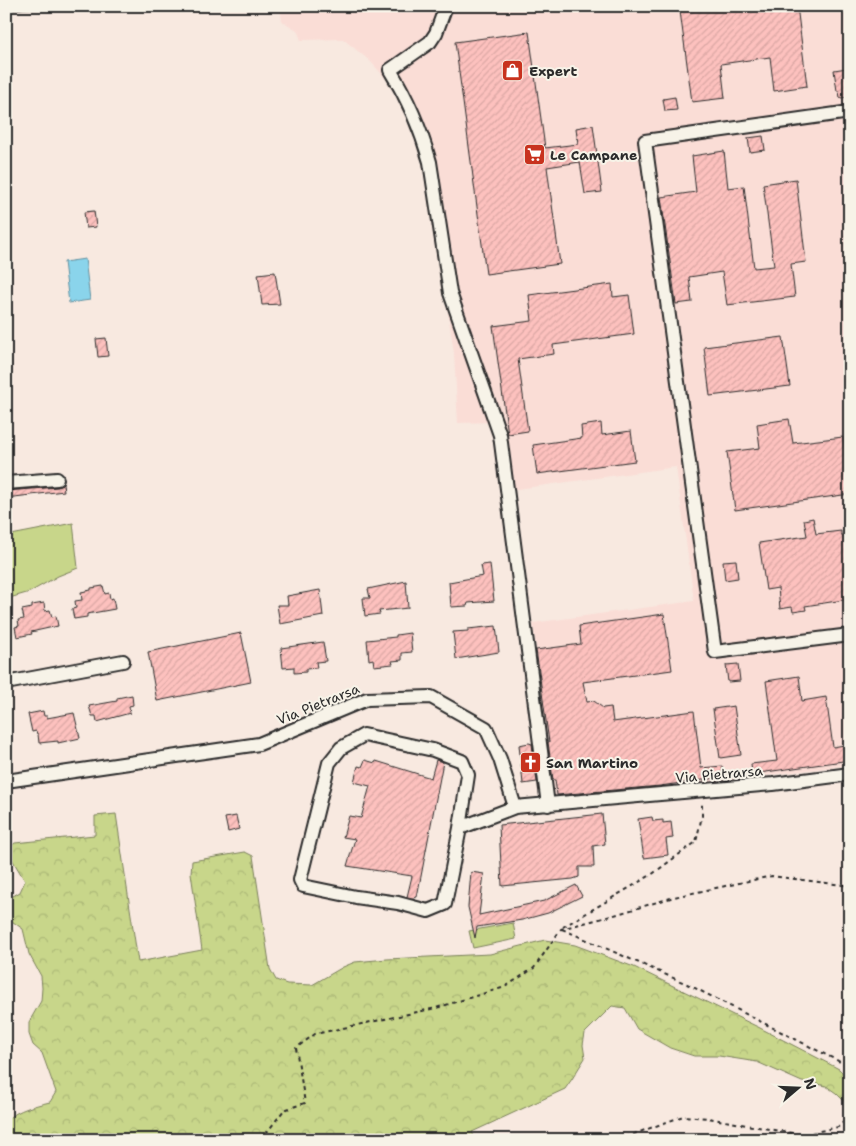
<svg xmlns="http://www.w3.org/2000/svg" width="856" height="1146" font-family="'Shantell Sans',sans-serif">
	<defs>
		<pattern id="forest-crowns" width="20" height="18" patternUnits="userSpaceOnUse" patternTransform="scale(1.25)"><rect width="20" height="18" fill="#c8d68a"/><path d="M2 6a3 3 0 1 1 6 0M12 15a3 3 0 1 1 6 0" fill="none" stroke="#acb877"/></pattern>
		<pattern id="building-hatch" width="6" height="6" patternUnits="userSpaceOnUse" patternTransform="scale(1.25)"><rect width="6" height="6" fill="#fdc1be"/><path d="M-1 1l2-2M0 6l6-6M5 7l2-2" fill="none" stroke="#d9a6a3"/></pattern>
	</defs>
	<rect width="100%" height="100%" fill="#f8e9e0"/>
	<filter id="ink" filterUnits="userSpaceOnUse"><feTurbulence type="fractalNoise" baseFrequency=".02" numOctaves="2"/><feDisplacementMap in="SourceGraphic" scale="10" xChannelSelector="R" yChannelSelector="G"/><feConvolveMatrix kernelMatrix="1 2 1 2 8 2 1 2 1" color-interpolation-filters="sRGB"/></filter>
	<g filter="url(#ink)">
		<!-- built -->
		<path fill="#faddd6" d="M 280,6 L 850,6 L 850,765 L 555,801 L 533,623 L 694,601 L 676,467 L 503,491 L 494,422 L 458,423 L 454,353 L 421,136 L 399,93 L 370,61 L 343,39 L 301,40 L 297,30 L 282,21 Z"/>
		<!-- grass -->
		<path fill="#c8d68a" stroke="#7a805a" d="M 73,523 L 78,568 L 58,576 L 30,592 L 6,599 L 6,536 Z
			M 513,923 L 516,939 L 473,948 L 469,931 Z"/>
		<!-- forest -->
		<path fill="url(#forest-crowns)" stroke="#7a805a" d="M 116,814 L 138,962 L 202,950 L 191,873 L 192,861 L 245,852 L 253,856 L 270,969 L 276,980 L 287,984 L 312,985 L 343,967 L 355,962 L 387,959 L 490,954 L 545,940 L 575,945 L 634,967 L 760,1028 L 839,1069 L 850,1080 L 850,1107 L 836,1093 L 826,1086 L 814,1083 L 802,1082 L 757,1062 L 719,1056 L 694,1056 L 670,1048 L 637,1029 L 625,1008 L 612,1006 L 585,1033 L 583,1045 L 585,1058 L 572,1079 L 565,1089 L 472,1132 L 476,1140 L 19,1140 L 9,1133 L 6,1120 C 20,1109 33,1106 50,1102 L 56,1092 L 42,1053 L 33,1045 L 29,1034 L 29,1022 L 41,1001 L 42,988 L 41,976 L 29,954 L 23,929 L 6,917 L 6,900 L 20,892 L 25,881 L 6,849 L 15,843 L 95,835 L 95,816 Z"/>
		<!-- water -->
		<path fill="#8ad4eb" stroke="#64909e" d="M 85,259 L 90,300 L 69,303 L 64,262 Z"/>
		<!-- building -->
		<path fill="url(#building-hatch)" stroke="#2b2b2b" d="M 718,6 L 797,6 L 807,86 L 774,91 L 770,57 L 721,64 L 725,98 L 692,102 L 680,11 Z
			M 529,32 L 545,148 L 578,144 L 576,128 L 593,125 L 602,192 L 585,194 L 580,162 L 547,167 L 560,264 L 486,274 L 455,42 Z
			M 847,68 L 850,97 L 840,98 L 839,91 L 837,91 L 834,70 Z
			M 675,97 L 677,110 L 665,111 L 663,99 Z
			M 763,136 L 765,150 L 750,152 L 748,138 Z
			M 724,151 L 728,188 L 744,186 L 754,268 L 774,266 L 763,184 L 796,179 L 806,262 L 791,264 L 795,297 L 727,305 L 722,272 L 689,277 L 692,302 L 676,304 L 661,197 L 696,192 L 692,156 Z
			M 94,211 L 96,227 L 86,228 L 84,212 Z
			M 275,272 L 280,304 L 262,305 L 258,274 Z
			M 612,284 L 613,297 L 629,295 L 634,334 L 553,345 L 554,354 L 518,359 L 528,431 L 508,434 L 493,326 L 532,321 L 529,295 Z
			M 783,337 L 790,386 L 710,396 L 704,347 Z
			M 106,338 L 108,356 L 98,357 L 96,339 Z
			M 789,419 L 793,443 L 843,437 L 850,494 L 735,510 L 727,452 L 760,448 L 757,424 Z
			M 601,423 L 602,435 L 631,431 L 635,461 L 537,474 L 533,445 L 582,438 L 581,426 Z
			M 63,484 L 64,491 L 6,498 L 6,491 L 58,487 Z
			M 813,518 L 816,534 L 841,531 L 841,535 L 850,534 L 850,599 L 805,606 L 806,610 L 793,612 L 792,607 L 780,609 L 778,588 L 766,590 L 759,543 L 807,536 L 804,520 Z
			M 736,560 L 738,578 L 725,580 L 723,561 Z
			M 490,564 L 494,601 L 468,603 L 467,606 L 451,607 L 449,582 L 483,576 L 481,565 Z
			M 406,581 L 408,608 L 379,611 L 380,614 L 365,616 L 363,598 L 370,598 L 368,589 Z
			M 103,586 L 105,594 L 109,593 L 110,599 L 113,598 L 115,609 L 87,614 L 87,617 L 74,619 L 72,609 L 76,608 L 75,601 L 82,600 L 81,592 L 91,590 L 91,588 Z
			M 320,590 L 323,616 L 280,624 L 277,605 L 288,605 L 287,596 Z
			M 44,603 L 45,611 L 50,610 L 52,617 L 56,616 L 58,626 L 31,632 L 32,634 L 17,637 L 15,627 L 19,626 L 18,620 L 24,619 L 22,610 L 32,608 L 32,605 Z
			M 664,614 L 672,670 L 583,682 L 587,702 L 594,701 L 603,708 L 611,707 L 613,722 L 694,711 L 701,768 L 722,766 L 724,777 L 660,786 L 557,795 L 555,780 L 553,780 L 548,742 L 549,742 L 536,650 L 581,644 L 579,626 Z
			M 496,626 L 499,652 L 456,659 L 453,632 L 468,631 L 468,629 Z
			M 241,633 L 251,682 L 157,701 L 148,652 Z
			M 410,633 L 412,652 L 402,653 L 402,660 L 392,661 L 393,664 L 374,666 L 373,659 L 369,660 L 367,640 L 396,637 L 396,635 Z
			M 323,642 L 326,661 L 316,662 L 317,668 L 306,669 L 306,672 L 294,673 L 294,667 L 283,668 L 281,648 Z
			M 738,664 L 740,681 L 728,682 L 726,665 Z
			M 799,676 L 802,701 L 826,697 L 833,747 L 850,744 L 850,760 L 752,774 L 751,764 L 777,761 L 766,681 Z
			M 132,695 L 133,705 L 129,706 L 130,713 L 97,722 L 96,716 L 92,716 L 89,706 L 117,701 L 117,698 Z
			M 734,706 L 741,755 L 720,758 L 713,709 Z
			M 43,711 L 44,716 L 47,716 L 47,718 L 74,713 L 80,738 L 58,743 L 58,741 L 39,743 L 38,734 L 37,734 L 36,731 L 32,732 L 28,714 Z
			M 529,743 L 532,744 L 537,782 L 523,784 L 519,745 Z
			M 365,760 L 375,763 L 376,761 L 431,778 L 436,760 L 443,762 L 417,897 L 413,898 L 407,897 L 412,876 L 347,866 L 355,839 L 343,837 L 349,816 L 361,818 L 370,786 L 354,782 L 358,766 L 362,767 Z
			M 602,814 L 605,844 L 593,846 L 594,867 L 579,867 L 579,877 L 573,879 L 502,886 L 499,825 Z
			M 236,816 L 239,829 L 228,832 L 225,818 Z
			M 652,817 L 653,821 L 663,820 L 663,823 L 671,822 L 673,838 L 666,839 L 668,855 L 644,858 L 638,819 Z
			M 471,872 L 484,874 L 479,915 L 544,901 L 576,885 L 582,896 L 548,913 L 522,920 L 477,927 L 475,938 L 468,907 Z"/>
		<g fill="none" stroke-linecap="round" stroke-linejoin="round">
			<defs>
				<path id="minor" d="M 446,6 L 436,33 L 430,42 L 390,70 C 408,99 421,130 430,162 L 450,293 L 500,435 L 548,805
					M 850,112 L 645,141 L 715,652 L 850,635
					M 6,483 L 57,479
					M 6,683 L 123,661
					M 6,781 L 259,744 L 367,699 L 431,697 L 486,728 L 500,759 L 515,807 L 773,784 L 850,774
					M 460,828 L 468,775 L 462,761 L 433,750 L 364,735 L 341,748 L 329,763 L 300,880 L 303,886 L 356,897 L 398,903 L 428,911 L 445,904 L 460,828 L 515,807"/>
			</defs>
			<!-- minor casing -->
			<use href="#minor" stroke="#2b2b2b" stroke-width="16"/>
			<!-- path -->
			<path stroke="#2b2b2b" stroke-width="2" stroke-dasharray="4 4" stroke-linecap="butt" d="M 563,927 L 651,875 L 696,842 L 702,816 L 702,803
				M 562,929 L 687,984 L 850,1067
				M 261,1140 L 284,1110 L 305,1103 L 296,1048 L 315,1034 L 436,1008 L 505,987 L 534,968 L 561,929 L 611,916 L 674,897 L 772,876 L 850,886
				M 618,1140 L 683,1116 L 708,1118 L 802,1135 L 838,1127 L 850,1116"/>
			<!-- minor -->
			<use href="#minor" stroke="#f7f3e8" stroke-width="12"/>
			<!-- rail -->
			<path stroke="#2b2b2b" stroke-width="3" d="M 6,9 L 41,6"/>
		</g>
	</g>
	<!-- icons -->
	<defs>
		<symbol id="shop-square" viewBox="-11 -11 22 22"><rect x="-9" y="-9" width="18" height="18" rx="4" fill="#c8321e" stroke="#f7f3e8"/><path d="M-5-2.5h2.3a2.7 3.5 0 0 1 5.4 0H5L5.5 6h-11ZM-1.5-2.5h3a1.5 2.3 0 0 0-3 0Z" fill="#fff"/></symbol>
		<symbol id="supermarket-square" viewBox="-11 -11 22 22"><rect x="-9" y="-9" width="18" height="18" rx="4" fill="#c8321e" stroke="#f7f3e8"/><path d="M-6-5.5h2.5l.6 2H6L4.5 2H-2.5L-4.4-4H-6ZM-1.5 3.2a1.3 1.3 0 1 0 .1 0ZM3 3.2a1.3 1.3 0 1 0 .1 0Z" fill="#fff"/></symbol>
		<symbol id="church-square" viewBox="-11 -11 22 22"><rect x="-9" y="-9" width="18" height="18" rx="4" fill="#c8321e" stroke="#f7f3e8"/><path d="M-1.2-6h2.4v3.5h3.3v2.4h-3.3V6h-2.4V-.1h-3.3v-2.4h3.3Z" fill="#fff"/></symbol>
	</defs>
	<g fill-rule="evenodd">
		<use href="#shop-square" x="500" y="58" width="25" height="25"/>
		<use href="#supermarket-square" x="522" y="142" width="25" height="25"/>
		<use href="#church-square" x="518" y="750" width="25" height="25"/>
	</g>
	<g text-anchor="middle" stroke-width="4" stroke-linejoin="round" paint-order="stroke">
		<!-- poi labels -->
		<g font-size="14" font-weight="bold" fill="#2b2b2b" stroke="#f7f3e8" text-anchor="start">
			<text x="529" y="76">Expert</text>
			<text x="550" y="160">Le Campane</text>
			<text x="546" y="768">San Martino</text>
		</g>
		<!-- street labels -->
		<g font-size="14" fill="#2b2b2b" stroke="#f7f3e8">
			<text transform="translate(318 704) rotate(-22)" y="5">Via Pietrarsa</text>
			<text transform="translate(719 774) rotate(-5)" y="5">Via Pietrarsa</text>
		</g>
	</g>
	<!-- margin -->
	<rect width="856" height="1146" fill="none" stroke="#f7f3e8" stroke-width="25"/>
	<rect x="12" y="12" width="831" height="1121" fill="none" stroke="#2b2b2b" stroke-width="2" filter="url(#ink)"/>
	<!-- north arrow -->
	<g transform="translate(798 1088) rotate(71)" stroke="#f7f3e8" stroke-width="4" paint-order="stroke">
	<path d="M0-4L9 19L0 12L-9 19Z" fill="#2b2b2b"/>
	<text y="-8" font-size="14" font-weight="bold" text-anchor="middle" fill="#2b2b2b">N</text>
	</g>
</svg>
